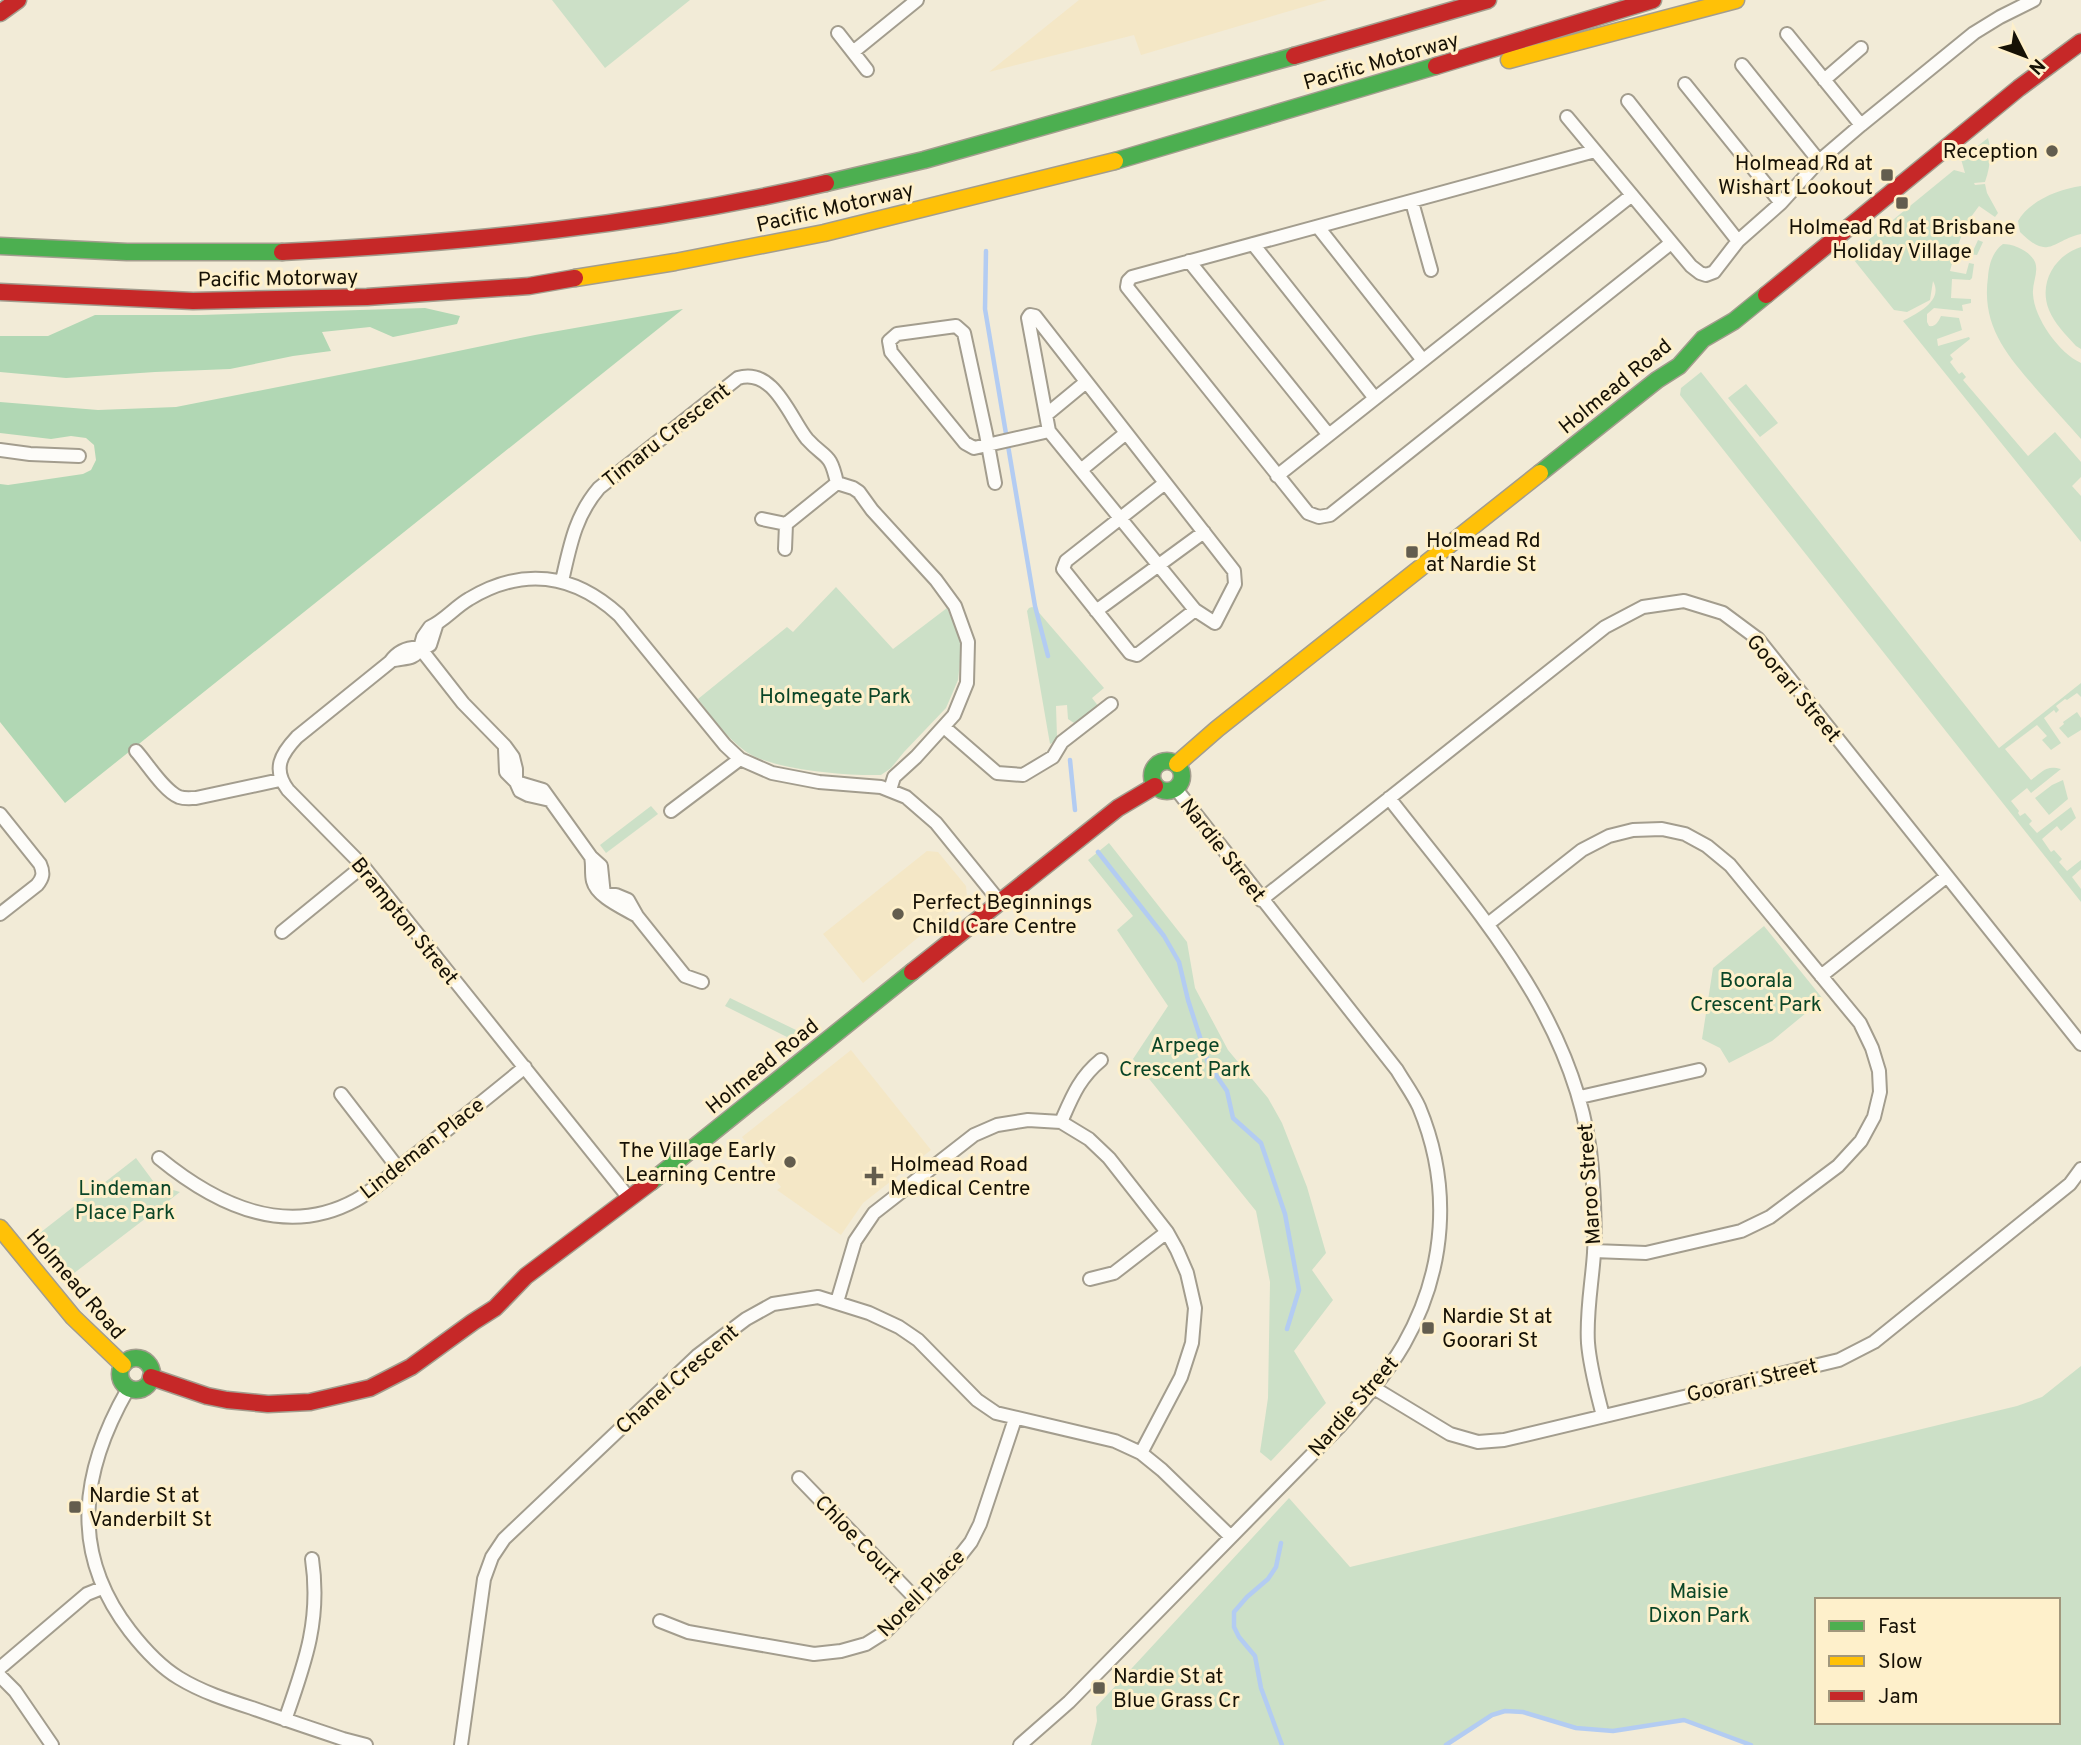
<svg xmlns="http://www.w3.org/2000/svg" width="2081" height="1745" font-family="Overpass,sans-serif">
	<rect width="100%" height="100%" fill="#f2ebd7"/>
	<!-- built -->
	<path fill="#f4e7c6" d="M 1079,0 L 1327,0 L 1141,55 L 1134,35 L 989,72 Z
		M 927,851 L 938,852 L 966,886 L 967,897 L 863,983 L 823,934 Z
		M 851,1050 L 931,1150 L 863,1203 L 841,1235 L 777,1190 L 781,1187 L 742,1137 Z"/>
	<!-- green -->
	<path fill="#cce0c7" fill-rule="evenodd" d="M 552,0 L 690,0 L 605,68 Z
		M 1988,138 C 1992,152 1990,168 1985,182 L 1974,183 L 1975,185 L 1985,184 L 1987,193 L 1998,213 L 1995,217 L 1979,206 L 1968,221 L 1970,225 L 1968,228 L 1965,227 L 1958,245 L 1973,251 L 1978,240 L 1983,242 L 1977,255 L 1955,252 L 1950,271 L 1966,274 L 1969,263 L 1974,264 L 1972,278 L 1970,280 L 1952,279 L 1951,298 L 1971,299 L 1971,303 L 1962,305 L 1963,311 L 1934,308 L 1927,314 L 1927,322 L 1929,326 C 1936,327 1938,322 1941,316 L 1959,318 L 1962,330 L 1937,339 L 1938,346 L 1969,337 L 1970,339 L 1950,355 L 1953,359 L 1950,362 L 1959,374 L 1962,372 L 1966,377 L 1963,380 L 2028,456 L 2055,432 L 2081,462 L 2081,477 L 2072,486 L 2081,496 L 2081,542 L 1903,321 C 1917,313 1944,301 1933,281 L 1930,300 L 1907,312 L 1894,310 L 1850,255 L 1954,170 L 1965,173 L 1961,159 Z
		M 2081,186 L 2081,234 C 2051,241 2049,261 2020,232 L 2018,221 C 2029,201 2059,189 2081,186 Z
		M 2003,244 C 2014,244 2030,251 2035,262 C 2039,272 2032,283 2033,294 C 2034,318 2059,353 2081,363 L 2081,439 C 2067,423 2052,407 2038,391 C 2008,356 1981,327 1988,277 C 1989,265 1992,252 2003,244 Z
		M 2081,247 L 2081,349 L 2076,346 C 2066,335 2054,323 2049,310 C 2038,283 2055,255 2081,247 Z
		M 1701,372 L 1999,748 L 2081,683 L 2081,697 L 2077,693 L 2067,700 L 2065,699 L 2056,706 L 2059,710 L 2056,713 L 2054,710 L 2044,718 L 2061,743 L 2051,750 L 2042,740 L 2047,736 L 2037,725 L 2005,749 L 2031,780 C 2043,772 2045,765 2061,769 L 2031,793 L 2027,788 L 2011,801 L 2019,811 L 2018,813 L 2020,816 L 2025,813 L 2032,821 L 2029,824 L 2037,833 L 2071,807 L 2076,818 L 2061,831 L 2057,826 L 2042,839 L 2051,852 L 2054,850 L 2062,859 L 2059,862 L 2067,871 L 2081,860 L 2081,869 L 2072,877 L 2081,889 L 2081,902 L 1680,395 L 1681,388 Z
		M 1746,384 L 1778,423 L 1760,437 L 1728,398 Z
		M 836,587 L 893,649 L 947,608 L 962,643 L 958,680 L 946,708 L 904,752 L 891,768 L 881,775 C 848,776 771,770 745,751 C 726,737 712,717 698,699 L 787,627 L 793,632 Z
		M 1032,607 L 1035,608 L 1104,688 L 1092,698 L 1099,707 L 1074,723 L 1068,719 L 1067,705 L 1056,706 L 1057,737 L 1056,741 L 1050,744 L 1027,611 L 1029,608 Z
		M 2077,712 L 2081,718 L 2081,730 L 2068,738 L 2059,728 L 2064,724 L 2063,722 Z
		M 2063,780 L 2068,799 L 2049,815 L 2035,798 L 2052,785 Z
		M 651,806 L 658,814 L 606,853 L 600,845 Z
		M 1109,843 L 1187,942 L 1195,988 L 1228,1050 L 1268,1098 L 1282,1123 L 1307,1187 L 1326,1253 L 1312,1270 L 1333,1300 L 1294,1351 L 1326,1403 L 1271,1461 L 1260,1452 L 1268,1398 L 1270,1282 L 1256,1211 L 1133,1059 L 1168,1006 L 1117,930 L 1133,916 L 1088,860 Z
		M 1764,926 L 1823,999 L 1772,1041 L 1729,1063 L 1720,1048 L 1702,1039 L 1713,968 Z
		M 730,998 L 796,1030 L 805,1028 L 785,1044 L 787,1037 L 725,1006 Z
		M 136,1158 L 156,1185 L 180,1192 L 69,1277 L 36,1236 Z
		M 2081,1366 L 2081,1745 L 1751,1745 L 1684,1720 L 1613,1731 L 1576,1728 L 1523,1712 L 1505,1711 L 1492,1715 L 1446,1745 L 1091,1745 L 1097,1721 L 1096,1707 L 1289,1498 L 1350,1567 L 2017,1406 L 2042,1397 ZM 1817,1600 L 2058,1600 L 2058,1722 L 1817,1722 Z"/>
	<!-- forest -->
	<path fill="#b1d7b4" d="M 425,308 L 460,316 L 457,324 L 393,337 L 370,327 L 322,332 L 331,351 L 293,356 L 230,369 L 155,372 L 66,378 L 0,372 L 0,336 L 48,336 L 95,315 L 201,315 Z
		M 683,309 L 65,803 L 0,722 L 0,484 L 8,485 L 83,474 L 91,470 L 96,460 L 94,445 L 86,438 L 71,436 L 51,439 L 0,433 L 0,402 L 98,410 L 176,407 L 410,361 L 535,335 Z"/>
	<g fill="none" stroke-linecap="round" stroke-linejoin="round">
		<!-- stream -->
		<path stroke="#b3ccf2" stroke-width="4.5" d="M 986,251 L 985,309 L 1035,606 L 1048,656
			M 1070,760 L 1075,810
			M 1098,852 L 1164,936 L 1179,962 L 1188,1000 L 1209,1065 L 1227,1091 L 1233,1118 L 1261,1143 L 1285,1214 L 1299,1290 L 1287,1329
			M 1281,1543 L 1276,1567 L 1268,1579 L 1247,1597 L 1234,1612 L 1234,1627 L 1239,1637 L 1255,1656 L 1261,1688 L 1282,1745
			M 1446,1745 L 1492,1715 L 1505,1711 L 1523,1712 L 1576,1728 L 1613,1731 L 1684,1720 L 1751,1745"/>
		<defs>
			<path id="street" d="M 838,33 L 867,70
				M 1787,34 L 1861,125
				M 853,52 L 917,0
				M 1742,65 L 1819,161
				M 1824,80 L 1861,48
				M 1685,84 L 1781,203
				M 1628,101 L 1738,241
				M 1567,117 L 1691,266 L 1700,273 L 1706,275 L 1714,272 L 1738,241 L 1781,203 L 1819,161 L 1861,125 L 1974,33 L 2000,17 L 2034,0
				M 1595,151 L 1132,277 L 1128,281 L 1127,287 L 1308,513 L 1319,517 L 1330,515 L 1671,243
				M 1412,202 L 1431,270
				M 1318,227 L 1422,359
				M 1253,244 L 1374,397
				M 1189,261 L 1328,434
				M 1030,315 L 1035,316 L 1234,571 L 1235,584 L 1215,623 L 1195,610 L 1049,431 L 1028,318 Z
				M 1046,415 L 1086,382
				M 0,450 L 30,454 L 79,456
				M 1081,470 L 1126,433
				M 1277,476 L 1632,195
				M 837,483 L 853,488 L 859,492 L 872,510 L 936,580 L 955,606 L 968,642 L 967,683 L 954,715 L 916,757 L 894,777 L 890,790
				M 995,483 L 986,434 L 964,333 L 956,326 L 897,334 L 889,341 L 891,352 L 965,443 L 974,448 L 1049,431
				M 1165,483 L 1066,561 L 1063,569 L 1130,653 L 1137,655 L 1195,610
				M 762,519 L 786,524 L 785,549
				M 786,524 L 837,483
				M 562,581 C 570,546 575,516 599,488 L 738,378 C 774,367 790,418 807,439 C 826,460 830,451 837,483
				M 1096,611 L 1204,532
				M 420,648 L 463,703 L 505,746 L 513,757 L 516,769 L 516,782 L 543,790 L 591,857 L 601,866 L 604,895 L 616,895 L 628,900 L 637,916 L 685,976 L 702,982
				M 391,661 C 402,657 415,661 420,648 L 430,645 L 436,626
				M 944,727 L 997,773 L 1023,775 L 1053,757 L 1062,742 L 1111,704
				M 505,749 L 506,772 L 516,782 L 520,791 L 528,795 L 550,800
				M 136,751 C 147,763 164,791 179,797 C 185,799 191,798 196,798 L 280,780
				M 1389,798 C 1476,910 1580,1021 1592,1169 C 1594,1197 1596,1225 1594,1253 C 1592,1283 1586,1313 1588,1343 C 1590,1368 1597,1392 1603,1416
				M 671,811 L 740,759
				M 0,814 L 40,864 C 44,873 43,878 37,885 L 0,914
				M 591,857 C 593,865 591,873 593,881 C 597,897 624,908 637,916
				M 1261,900 L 1605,627 L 1643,607 L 1684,601 L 1723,613 L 1758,639 L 2081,1044
				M 1488,924 L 1582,850 L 1609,836 L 1633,830 L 1662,829 L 1685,834 L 1707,846 L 1730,865 L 1860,1023 L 1872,1048 L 1879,1071 L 1880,1092 L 1874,1117 L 1861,1141 L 1838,1166 L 1770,1217 L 1741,1231 L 1646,1253 L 1594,1251
				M 282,932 L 363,866
				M 1821,976 L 1947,876
				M 341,1094 L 398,1168
				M 1580,1097 L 1699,1070
				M 1061,1122 C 1072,1097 1079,1078 1101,1060
				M 159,1158 C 215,1204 285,1239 356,1200 C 376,1189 393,1172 411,1158 C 450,1128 487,1098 525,1067
				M 629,1198 L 363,866 L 288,790 C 272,769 281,754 297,737 L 390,662 C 398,651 407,647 420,648 L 423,637 L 430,627 C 444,621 455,607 469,599 C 522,567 573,573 619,615 L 725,745 L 740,759 L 772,773 L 819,782 L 881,787 L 906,797 L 936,823 L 1000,902
				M 1090,1279 L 1114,1273 L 1167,1232
				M 837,1302 L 855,1241 L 874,1213 L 974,1135 L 997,1125 L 1028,1120 L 1061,1122 L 1089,1139 L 1109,1158 L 1167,1232 L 1177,1250 L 1187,1273 L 1195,1308 L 1192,1343 L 1181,1377 L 1141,1453
				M 1374,1388 L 1450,1434 L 1478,1442 L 1504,1440 L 1839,1360 L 1874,1342 L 2070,1184 L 2081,1169
				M 128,1389 C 81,1471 69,1552 130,1631 C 144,1649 159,1666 179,1678 C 202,1692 227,1700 252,1708 C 283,1719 313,1729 343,1739 L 366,1745
				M 799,1478 L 917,1600
				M 660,1621 L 688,1632 L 814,1654 L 841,1651 L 866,1644 L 885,1632 L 956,1561 L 971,1542 L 980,1524 L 1015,1419
				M 0,1668 L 87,1594 L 102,1588
				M 0,1676 L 15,1691 L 52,1745
				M 285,1720 C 305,1663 321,1620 312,1559
				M 461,1745 L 484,1579 L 492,1557 L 504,1539 L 697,1356 L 746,1319 L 773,1304 L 818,1297 L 869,1313 L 899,1327 L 918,1340 L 977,1400 L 996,1413 L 1115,1441 L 1141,1453 L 1162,1470 L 1230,1536
				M 1020,1745 L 1069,1702 L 1338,1428 C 1362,1402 1386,1375 1404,1344 C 1446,1270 1452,1186 1419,1107 C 1413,1094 1404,1082 1397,1070 L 1176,789"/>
			<path id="fast" d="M 1115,161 L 1436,66
				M 826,183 L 924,160 L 1294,56
				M 0,246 L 127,252 L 282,252
				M 1540,473 L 1657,380 L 1679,366 L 1703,339 L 1734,321 L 1766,295
				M1152 776a15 15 0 1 1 30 0a15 15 0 1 1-30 0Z
				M 651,1182 L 912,972
				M120 1374a16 16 0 1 1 32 0a16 16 0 1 1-32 0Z"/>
			<path id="slow" d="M 1509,60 L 1736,0
				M 575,278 L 675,262 L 824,233 L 1115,161
				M 1177,764 L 1217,729 L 1540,473
				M 0,1228 L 73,1317 L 123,1365"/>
			<path id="jam" d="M 0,13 L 18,0
				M 1294,56 L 1488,0
				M 1436,66 L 1653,0
				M 282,252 C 465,243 647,225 826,183
				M 0,292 L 193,301 L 367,297 L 529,286 L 575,278
				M 1766,295 L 2019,88 L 2081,42
				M 912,972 L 1118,808 L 1155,786
				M 151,1377 L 207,1396 L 227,1400 L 268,1404 L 310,1402 L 370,1388 L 411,1367 L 473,1322 L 495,1308 L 526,1276 L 651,1182"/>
		</defs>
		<!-- street casing -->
		<use href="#street" stroke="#a39d8e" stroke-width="16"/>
		<!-- fast casing -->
		<use href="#fast" stroke="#a39d8e" stroke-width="19"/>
		<!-- slow casing -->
		<use href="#slow" stroke="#a39d8e" stroke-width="19"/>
		<!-- jam casing -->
		<use href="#jam" stroke="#a39d8e" stroke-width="19"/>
		<!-- street -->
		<use href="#street" stroke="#fdfcf9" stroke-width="12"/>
		<!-- fast -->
		<use href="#fast" stroke="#4caf50" stroke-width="16"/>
		<!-- slow -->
		<use href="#slow" stroke="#ffc107" stroke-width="16"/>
		<!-- jam -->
		<use href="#jam" stroke="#c62828" stroke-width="16"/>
	</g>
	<!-- markers -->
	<g fill="#635d4e" stroke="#fef0cb" stroke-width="2.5">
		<circle cx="2052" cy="151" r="7"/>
		<rect x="1880" y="168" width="14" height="14" rx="3.5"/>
		<rect x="1895" y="196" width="14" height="14" rx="3.5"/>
		<rect x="1405" y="545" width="14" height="14" rx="3.5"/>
		<circle cx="898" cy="914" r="7"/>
		<circle cx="790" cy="1162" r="7"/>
		<path d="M870.5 1165.5h7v7h7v7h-7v7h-7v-7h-7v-7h7z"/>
		<rect x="1421" y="1321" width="14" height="14" rx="3.5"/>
		<rect x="68" y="1500" width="14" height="14" rx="3.5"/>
		<rect x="1092" y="1681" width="14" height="14" rx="3.5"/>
	</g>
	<g text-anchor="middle" stroke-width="6" stroke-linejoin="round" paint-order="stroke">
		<!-- street labels -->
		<g font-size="21" fill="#161105" stroke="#fef0cb">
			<text transform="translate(1381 61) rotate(-16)" y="7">Pacific Motorway</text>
			<text transform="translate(835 207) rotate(-13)" y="7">Pacific Motorway</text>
			<text transform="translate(278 278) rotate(-1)" y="7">Pacific Motorway</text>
			<text transform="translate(1615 386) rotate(-39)" y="7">Holmead Road</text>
			<text transform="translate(666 435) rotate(-38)" y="7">Timaru Crescent</text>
			<text transform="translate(1794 688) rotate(50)" y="7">Goorari Street</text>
			<text transform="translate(1223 850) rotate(52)" y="7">Nardie Street</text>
			<text transform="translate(405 921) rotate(51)" y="7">Brampton Street</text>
			<text transform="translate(762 1066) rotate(-39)" y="7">Holmead Road</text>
			<text transform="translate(422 1148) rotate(-38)" y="7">Lindeman Place</text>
			<text transform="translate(1589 1184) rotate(-94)" y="7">Maroo Street</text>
			<text transform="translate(76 1284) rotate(49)" y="7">Holmead Road</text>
			<text transform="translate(677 1379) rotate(-41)" y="7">Chanel Crescent</text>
			<text transform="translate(1752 1380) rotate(-13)" y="7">Goorari Street</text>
			<text transform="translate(1353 1406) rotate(-49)" y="7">Nardie Street</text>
			<text transform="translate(858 1539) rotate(46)" y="7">Chloe Court</text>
			<text transform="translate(921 1593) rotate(-45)" y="7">Norell Place</text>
		</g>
		<!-- poi labels -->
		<g font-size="21" fill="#161105" stroke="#fef0cb" text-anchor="start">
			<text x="2038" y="158" text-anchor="end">Reception</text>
			<text x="1873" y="170" text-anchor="end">Holmead Rd at<tspan x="1873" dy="24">Wishart Lookout</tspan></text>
			<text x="1902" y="234" text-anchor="middle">Holmead Rd at Brisbane<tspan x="1902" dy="24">Holiday Village</tspan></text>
			<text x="1426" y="547">Holmead Rd<tspan x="1426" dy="24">at Nardie St</tspan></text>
			<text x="912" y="909">Perfect Beginnings<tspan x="912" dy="24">Child Care Centre</tspan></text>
			<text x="776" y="1157" text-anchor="end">The Village Early<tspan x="776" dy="24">Learning Centre</tspan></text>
			<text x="890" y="1171">Holmead Road<tspan x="890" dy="24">Medical Centre</tspan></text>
			<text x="1442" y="1323">Nardie St at<tspan x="1442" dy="24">Goorari St</tspan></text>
			<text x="89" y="1502">Nardie St at<tspan x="89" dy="24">Vanderbilt St</tspan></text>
			<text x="1113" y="1683">Nardie St at<tspan x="1113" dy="24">Blue Grass Cr</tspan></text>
		</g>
		<!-- park labels -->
		<g font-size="21" fill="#0a4527" stroke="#fef0cb">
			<text x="835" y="703">Holmegate Park</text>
			<text x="1756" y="987">Boorala<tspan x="1756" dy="24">Crescent Park</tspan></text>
			<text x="1185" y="1052">Arpege<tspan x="1185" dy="24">Crescent Park</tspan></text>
			<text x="125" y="1195">Lindeman<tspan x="125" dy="24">Place Park</tspan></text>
			<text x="1699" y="1598">Maisie<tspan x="1699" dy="24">Dixon Park</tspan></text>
		</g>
	</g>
	<!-- legend -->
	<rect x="1815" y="1598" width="245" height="126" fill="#fef0cb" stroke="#a1977c" stroke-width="2"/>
	<rect x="1829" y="1621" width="35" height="10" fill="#4caf50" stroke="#a1977c" stroke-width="2"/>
	<text x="1878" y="1633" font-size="21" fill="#161105">Fast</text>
	<rect x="1829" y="1656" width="35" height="10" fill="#ffc107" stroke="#a1977c" stroke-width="2"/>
	<text x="1878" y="1668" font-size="21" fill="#161105">Slow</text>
	<rect x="1829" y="1691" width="35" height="10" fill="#c62828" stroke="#a1977c" stroke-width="2"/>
	<text x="1878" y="1703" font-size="21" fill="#161105">Jam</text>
	<!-- north arrow -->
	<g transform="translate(2025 56) rotate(132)" stroke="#fef0cb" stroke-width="5" paint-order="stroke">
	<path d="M0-5L12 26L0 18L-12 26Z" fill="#161105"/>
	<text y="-10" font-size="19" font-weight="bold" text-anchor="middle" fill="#161105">N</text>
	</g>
</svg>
